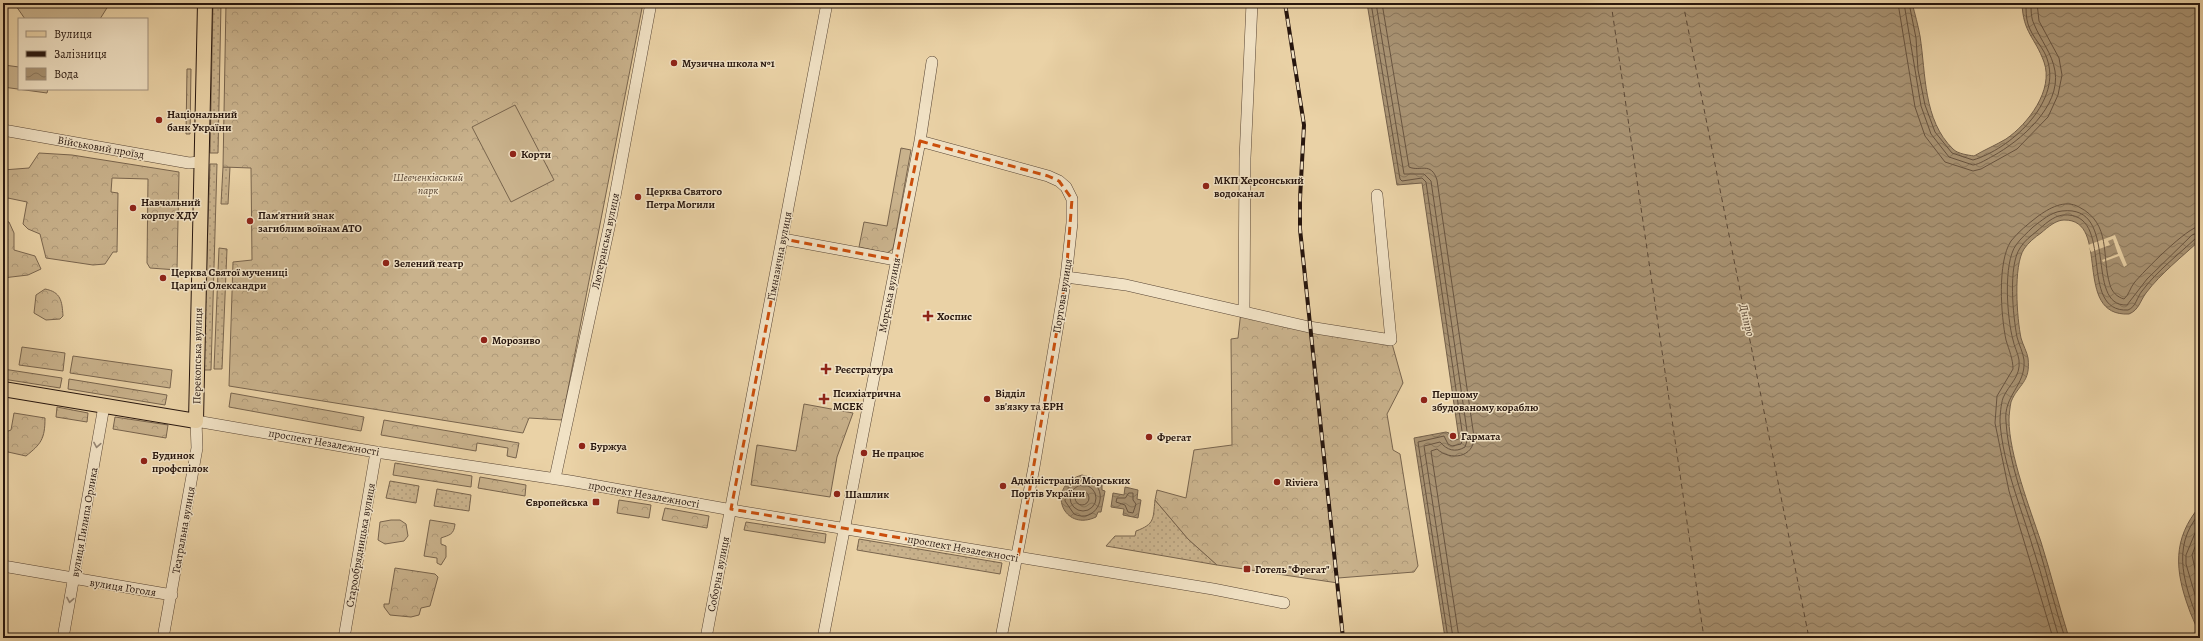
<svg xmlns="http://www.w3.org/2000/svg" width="2203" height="641" font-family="Alegreya,serif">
	<defs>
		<pattern id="grass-dots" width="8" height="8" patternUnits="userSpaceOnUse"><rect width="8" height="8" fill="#c9b28c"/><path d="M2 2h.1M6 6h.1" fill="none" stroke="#ad9878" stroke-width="1.8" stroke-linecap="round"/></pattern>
		<pattern id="forest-crowns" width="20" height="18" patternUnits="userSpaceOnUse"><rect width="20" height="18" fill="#c9b28c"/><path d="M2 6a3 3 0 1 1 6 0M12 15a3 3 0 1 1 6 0" fill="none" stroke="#ad9878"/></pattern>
		<pattern id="water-waves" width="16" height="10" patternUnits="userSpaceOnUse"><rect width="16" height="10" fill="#a89272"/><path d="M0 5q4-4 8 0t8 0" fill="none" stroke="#89765c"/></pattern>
	</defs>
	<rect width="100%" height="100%" fill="#ead2a6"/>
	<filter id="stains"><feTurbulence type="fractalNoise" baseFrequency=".005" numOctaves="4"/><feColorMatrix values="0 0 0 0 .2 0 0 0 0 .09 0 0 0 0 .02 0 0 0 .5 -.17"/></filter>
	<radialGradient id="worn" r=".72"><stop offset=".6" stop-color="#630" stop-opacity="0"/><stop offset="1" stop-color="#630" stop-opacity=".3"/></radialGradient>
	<!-- grass -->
	<path fill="url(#grass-dots)" stroke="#78644d" d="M 213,3 L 221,3 L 218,153 L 210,153 Z
		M 210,164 L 217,164 L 211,370 L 203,370 Z
		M 223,167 L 230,167 L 228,204 L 221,204 Z
		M 219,248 L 227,249 L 222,369 L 214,369 Z
		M 390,481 L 419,486 L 416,503 L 386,498 Z
		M 437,489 L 471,495 L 469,511 L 434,506 Z
		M 1155,500 L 1188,539 L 1217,565 L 1106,546 L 1115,536 L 1135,536 L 1136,531 C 1155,524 1153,519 1155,500 Z
		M 859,539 L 1002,563 L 1000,574 L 857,550 Z"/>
	<!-- forest -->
	<path fill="url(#forest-crowns)" stroke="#78644d" d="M 226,3 L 643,3 L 562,420 L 529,418 L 523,433 L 229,386 L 233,262 L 252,260 L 251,168 L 223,167 Z
		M 187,69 L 191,69 L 190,134 L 186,134 Z
		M 901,148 L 911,150 L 893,249 L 887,253 L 859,247 L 864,222 L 887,226 Z
		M 39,153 L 72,155 L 179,172 L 177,270 L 150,268 L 147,263 L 148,179 L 112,178 L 111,192 L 118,193 L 117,252 L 113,252 L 105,264 L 93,265 L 46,258 L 40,234 L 28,229 L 23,224 L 27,202 L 3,197 L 3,170 L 29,168 Z
		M 3,221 L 9,222 L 14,233 L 14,250 L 35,256 L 41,269 L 28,275 L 3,278 Z
		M 45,289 C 61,292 62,301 63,316 L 60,319 L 46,320 L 34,313 L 36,295 Z
		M 1241,311 L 1391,340 L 1403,383 L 1387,414 L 1393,450 L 1400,454 L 1418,566 L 1414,572 L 1338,578 L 1338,583 L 1217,565 L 1188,539 L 1155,500 L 1157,490 L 1186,498 L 1194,450 L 1232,445 L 1231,339 L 1238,338 Z
		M 22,347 L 65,353 L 63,371 L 19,365 Z
		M 73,356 L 172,370 L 170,388 L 70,373 Z
		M 3,369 L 62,378 L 60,388 L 3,379 Z
		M 69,379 L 167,395 L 165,405 L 68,389 Z
		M 231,393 L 364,417 L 361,431 L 229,407 Z
		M 804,404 L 853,413 L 837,457 L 830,497 L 751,485 L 757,445 L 796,451 Z
		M 57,407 L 88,413 L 87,422 L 56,417 Z
		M 14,413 L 45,418 C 45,439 41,444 26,456 L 8,452 L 3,444 L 3,433 L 11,430 Z
		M 115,417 L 168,425 L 166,438 L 113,429 Z
		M 384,420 L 519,443 L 516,458 L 507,456 L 508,448 L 477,443 L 476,451 L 381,435 Z
		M 395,463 L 472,476 L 471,487 L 393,475 Z
		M 480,477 L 526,485 L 525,496 L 478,488 Z
		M 619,500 L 651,505 L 649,518 L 617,513 Z
		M 665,508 L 709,516 L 707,528 L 662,520 Z
		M 391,520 L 400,520 L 406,524 L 408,536 L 404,541 L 385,544 L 378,540 L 380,522 Z
		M 430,520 L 455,524 C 454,535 449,535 441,538 L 441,544 L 446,546 L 446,557 L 441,565 L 437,563 L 437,558 L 424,556 Z
		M 746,522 L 826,534 L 825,543 L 744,530 Z
		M 395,568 L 435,574 L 438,577 L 430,606 L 421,608 L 419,615 L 411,617 L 390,615 L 384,607 L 384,604 L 389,604 Z"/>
	<!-- pitch -->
	<path fill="#c9b28c" stroke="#78644d" d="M 14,3 L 110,3 L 100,19 L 25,19 Z
		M 4,65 L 19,67 L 19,89 L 48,89 L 47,93 L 3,87 Z
		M 515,105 L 554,180 L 511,202 L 472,127 Z"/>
	<!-- water -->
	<path fill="url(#water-waves)" stroke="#74604a" d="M 1367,3 L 1912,3 C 1915,14 1918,25 1920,36 C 1926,74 1923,120 1953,149 C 1958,154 1968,155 1974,156 C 1984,150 1996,145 2006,139 C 2028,124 2054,90 2044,62 C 2035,37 2023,33 2022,3 L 2200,3 L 2200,240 C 2182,257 2161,273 2146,293 C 2140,301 2139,310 2129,314 C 2071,317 2112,219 2064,220 C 2056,220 2048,227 2041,233 C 2035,237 2028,243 2024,249 C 2013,266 2017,319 2021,338 C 2023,345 2027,352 2028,358 C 2031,383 2018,384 2011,402 C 2010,407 2009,415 2009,420 C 2009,454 2030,509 2041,542 C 2051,574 2059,606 2069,638 L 1445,638 L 1414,438 L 1446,432 L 1449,433 L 1451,441 L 1459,439 L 1422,183 L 1397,185 Z
		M 1082,475 L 1096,479 L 1102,484 L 1102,490 L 1105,491 L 1101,512 L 1098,512 L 1096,517 C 1062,533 1045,485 1082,475 Z
		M 1125,487 L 1138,490 L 1137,499 L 1141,500 L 1138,518 L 1123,515 L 1124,509 L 1111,507 L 1113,493 L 1124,495 Z
		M 2200,506 L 2200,638 L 2199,638 C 2198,628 2192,618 2189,609 C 2175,571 2172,539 2200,506 Z"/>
	<!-- pier -->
	<path fill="#ead2a6" d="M 2115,235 L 2127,265 L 2124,267 L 2119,256 L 2103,262 L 2102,260 L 2118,254 L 2113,239 L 2108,241 L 2110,245 L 2091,252 L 2088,245 Z"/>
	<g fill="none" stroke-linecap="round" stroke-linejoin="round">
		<!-- shore -->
		<path stroke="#685440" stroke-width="1" d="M 1371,3 L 1400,179 L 1402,181 L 1422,178 L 1426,182 L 1463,438 L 1461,444 L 1452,446 L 1448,444 L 1444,436 L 1418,442 L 1448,638
			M 1376,3 L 1404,174 L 1424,174 L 1431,181 L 1468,438 L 1465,447 C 1455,453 1447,450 1440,442 L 1424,446 L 1453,638
			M 1382,3 L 1409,167 C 1420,172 1431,161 1437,180 L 1474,437 C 1474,458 1450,461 1437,449 L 1431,451 L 1459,638
			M 1898,3 L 1915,107 L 1925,136 L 1945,162 L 1973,171 L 1981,169 L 2017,149 L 2048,117 L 2058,95 L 2062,75 L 2059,58 L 2039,21 L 2037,3
			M 1904,3 L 1921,106 L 1931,134 L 1949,157 L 1973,165 C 1980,164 1987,159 1993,156 C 2020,141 2061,107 2055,71 C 2052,53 2041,41 2034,24 C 2031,18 2031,10 2031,3
			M 1909,3 L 1916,38 L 1918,70 L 1925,105 L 1935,132 L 1952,153 L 1973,160 C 2010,149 2060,104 2048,62 C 2045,48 2032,38 2028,24 C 2026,18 2026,10 2026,3
			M 1082,480 L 1094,483 C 1109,496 1095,524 1074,514 L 1065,501 C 1065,489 1071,482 1082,480 Z
			M1070 498a13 13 0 1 1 26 0a13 13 0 1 1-26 0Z
			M1075 498a7 7 0 1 1 14 0a7 7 0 1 1-14 0Z
			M 1129,493 L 1133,493 L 1133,500 L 1136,504 L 1133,513 L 1128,512 L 1125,505 L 1116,502 L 1117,498 L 1125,498 Z
			M 2200,513 C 2169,548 2186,588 2200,626
			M 2200,521 L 2186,555 L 2186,564 L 2200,612
			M 2200,534 L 2192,555 L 2200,592
			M 2053,638 L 2009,491 L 1995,423 L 1997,396 L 2013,369 C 2013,359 2009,350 2006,340 C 2001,316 1997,262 2011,241 C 2018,232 2028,224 2037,217 C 2049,208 2065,199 2079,207 C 2112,224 2101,256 2110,285 C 2112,292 2117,297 2124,299 C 2129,295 2130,288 2134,283 C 2144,271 2187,227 2200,226
			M 2059,638 C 2050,608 2043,578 2033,548 C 2021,507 2003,465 2000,422 C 2000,415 2001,404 2003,398 C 2009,384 2021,377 2019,360 C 2018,353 2014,346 2013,340 C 2007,318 2003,263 2016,245 C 2021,238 2027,233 2033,227 C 2041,221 2051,212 2062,211 C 2121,204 2083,307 2127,305 L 2147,279 L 2192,235 L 2200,232
			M 2065,638 C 2055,608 2048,578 2039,548 C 2026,507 2009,465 2006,422 C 2003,395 2026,386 2024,360 C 2023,352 2019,345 2017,337 C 2013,316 2008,266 2020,248 C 2024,241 2031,236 2037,231 C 2044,225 2053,216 2063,215 C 2117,211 2076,313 2128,310 C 2136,307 2137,297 2142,291 C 2157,271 2178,255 2196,238 L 2200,237"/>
		<!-- ferry -->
		<path stroke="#5b4836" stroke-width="1" stroke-dasharray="5 4" stroke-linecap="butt" d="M 1611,3 L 1704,638
			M 1683,3 L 1809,638"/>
		<defs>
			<path id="minor" d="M 3,130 L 189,163 L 200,162
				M 920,141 L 1048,176 L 1059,181 L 1066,187 L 1072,199 L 1072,223 L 1066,277 L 1034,467 L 1001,638
				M 783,239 L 896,260
				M 1066,277 L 1126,285 L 1309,327 L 1391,340 L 1377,195
				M 1244,312 L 1245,158 L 1252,3
				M 555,478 L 610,223 L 651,3
				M 3,566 L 172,595
				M 63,638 L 104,406
				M 163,638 L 197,448 L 196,421 L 376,452 L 570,481 L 743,512 L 1213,589 L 1284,603
				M 344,638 L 376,452
				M 706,638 L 827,3
				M 823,638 L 920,141 L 932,62"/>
			<path id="major" d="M 3,389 L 196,421 L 205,3"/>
		</defs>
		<!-- minor casing -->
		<use href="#minor" stroke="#584534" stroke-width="12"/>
		<!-- major casing -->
		<use href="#major" stroke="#27160e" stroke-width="16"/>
		<!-- minor -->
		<use href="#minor" stroke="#f1e2c5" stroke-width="11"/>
		<!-- major -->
		<use href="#major" stroke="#ead2a6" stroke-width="14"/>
		<defs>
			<path id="rail" d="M 1285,3 L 1304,125 L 1300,199 L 1300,229 L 1343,638"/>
		</defs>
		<!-- rail casing -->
		<use href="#rail" stroke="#27160e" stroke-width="4"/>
		<!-- rail -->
		<use href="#rail" stroke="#f1e2c5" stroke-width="2.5" stroke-dasharray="8" stroke-linecap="butt"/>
	</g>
	<!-- one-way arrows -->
	<defs><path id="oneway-chevron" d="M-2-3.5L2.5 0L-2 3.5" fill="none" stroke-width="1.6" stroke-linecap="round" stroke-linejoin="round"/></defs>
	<g stroke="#968673">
		<use href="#oneway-chevron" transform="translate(97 445) rotate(100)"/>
		<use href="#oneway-chevron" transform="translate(70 600) rotate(100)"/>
	</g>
	<!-- marked area -->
	<path fill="none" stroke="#cb4f0c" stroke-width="3" stroke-dasharray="8 5" stroke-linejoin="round" d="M 920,141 L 1048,176 L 1059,181 L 1072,199 L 1066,277 L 1018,558 L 731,509 L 783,239 L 896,260 Z"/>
	<!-- markers -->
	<g fill="#8f2418" stroke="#f1e2c5" stroke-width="1.5">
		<circle cx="674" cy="63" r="4"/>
		<circle cx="159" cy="120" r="4"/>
		<circle cx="513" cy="154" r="4"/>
		<circle cx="1206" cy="186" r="4"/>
		<circle cx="638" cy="197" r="4"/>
		<circle cx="133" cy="208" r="4"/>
		<circle cx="250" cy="221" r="4"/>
		<circle cx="386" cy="263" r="4"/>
		<circle cx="163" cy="278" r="4"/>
		<path d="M926 310h4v4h4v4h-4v4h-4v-4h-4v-4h4z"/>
		<circle cx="484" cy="340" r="4"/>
		<path d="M824 363h4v4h4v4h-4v4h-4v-4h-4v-4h4z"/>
		<path d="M822 393h4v4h4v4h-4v4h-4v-4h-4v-4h4z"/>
		<circle cx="987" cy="399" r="4"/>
		<circle cx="1424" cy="400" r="4"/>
		<circle cx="1453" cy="436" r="4"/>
		<circle cx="1149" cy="437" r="4"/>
		<circle cx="582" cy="446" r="4"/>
		<circle cx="864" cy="453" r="4"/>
		<circle cx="144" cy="461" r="4"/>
		<circle cx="1277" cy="482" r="4"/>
		<circle cx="1003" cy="486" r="4"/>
		<circle cx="837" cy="494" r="4"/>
		<rect x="592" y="498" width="8" height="8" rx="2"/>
		<rect x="1243" y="565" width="8" height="8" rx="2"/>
	</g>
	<g text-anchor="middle" stroke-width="3" stroke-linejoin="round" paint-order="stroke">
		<!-- poi labels -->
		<g font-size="11" font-weight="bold" fill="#27160e" stroke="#f1e2c5" text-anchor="start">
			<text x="682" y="67">Музична школа №1</text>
			<text x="167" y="118">Національний<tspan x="167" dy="13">банк України</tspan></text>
			<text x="521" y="158">Корти</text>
			<text x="1214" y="184">МКП Херсонський<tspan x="1214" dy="13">водоканал</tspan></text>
			<text x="646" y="195">Церква Святого<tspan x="646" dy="13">Петра Могили</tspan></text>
			<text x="141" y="206">Навчальний<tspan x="141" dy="13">корпус ХДУ</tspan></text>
			<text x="258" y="219">Пам'ятний знак<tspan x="258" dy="13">загиблим воїнам АТО</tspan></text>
			<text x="394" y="267">Зелений театр</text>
			<text x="171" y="276">Церква Святої мучениці<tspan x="171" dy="13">Цариці Олександри</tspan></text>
			<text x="937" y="320">Хоспис</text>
			<text x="492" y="344">Морозиво</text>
			<text x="835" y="373">Реєстратура</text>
			<text x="833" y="397">Психіатрична<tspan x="833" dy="13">МСЕК</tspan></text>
			<text x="995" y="397">Відділ<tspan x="995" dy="13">зв'язку та ЕРН</tspan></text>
			<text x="1432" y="398">Першому<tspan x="1432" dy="13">збудованому кораблю</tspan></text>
			<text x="1461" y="440">Гармата</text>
			<text x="1157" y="441">Фрегат</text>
			<text x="590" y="450">Буржуа</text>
			<text x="872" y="457">Не працює</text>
			<text x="152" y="459">Будинок<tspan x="152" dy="13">профспілок</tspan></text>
			<text x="1011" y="484">Адміністрація Морських<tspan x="1011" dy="13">Портів України</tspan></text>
			<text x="1285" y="486">Riviera</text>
			<text x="845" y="498">Шашлик</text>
			<text x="588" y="506" text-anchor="end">Європейська</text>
			<text x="1255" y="573">Готель "Фрегат"</text>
		</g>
		<!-- street labels -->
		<g font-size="11" fill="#27160e" stroke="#f1e2c5">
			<text transform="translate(101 147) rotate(10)" y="4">Військовий проїзд</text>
			<text transform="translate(605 241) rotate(-78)" y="4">Лютеранська вулиця</text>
			<text transform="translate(779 256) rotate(-79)" y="4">Гімназична вулиця</text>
			<text transform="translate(889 295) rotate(-79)" y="4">Морська вулиця</text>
			<text transform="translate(1062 296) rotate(-81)" y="4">Портова вулиця</text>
			<text transform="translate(197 356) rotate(-89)" y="4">Перекопська вулиця</text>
			<text transform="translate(324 442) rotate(10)" y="4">проспект Незалежності</text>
			<text transform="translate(644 494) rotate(10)" y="4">проспект Незалежності</text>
			<text transform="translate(84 522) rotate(-80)" y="4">вулиця Пилипа Орлика</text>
			<text transform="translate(183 530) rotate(-80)" y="4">Театральна вулиця</text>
			<text transform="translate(360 545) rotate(-80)" y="4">Старообрядницька вулиця</text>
			<text transform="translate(963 548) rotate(10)" y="4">проспект Незалежності</text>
			<text transform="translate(718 574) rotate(-79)" y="4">Соборна вулиця</text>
			<text transform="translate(123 587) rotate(9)" y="4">вулиця Гоголя</text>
		</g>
		<!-- park labels -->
		<g font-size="11" font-style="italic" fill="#584534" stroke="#f1e2c5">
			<text x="428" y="181">Шевченківський<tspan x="428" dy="13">парк</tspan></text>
		</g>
		<!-- water labels -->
		<g font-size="12" font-style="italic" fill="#5b4836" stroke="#f1e2c5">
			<text transform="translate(1747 320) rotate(76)" y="4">Дніпро</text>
		</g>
	</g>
	<!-- margin -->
	<rect width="2203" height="641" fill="none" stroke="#ead2a6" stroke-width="16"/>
	<rect x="4" y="4" width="2195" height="633" fill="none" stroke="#27160e" stroke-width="2"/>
	<rect x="8" y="8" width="2187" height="625" fill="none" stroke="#27160e"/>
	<!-- legend -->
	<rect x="18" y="18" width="130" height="72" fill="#f1e2c5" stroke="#a0907c"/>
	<rect x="26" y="31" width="20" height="6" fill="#ead2a6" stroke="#a0907c"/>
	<text x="54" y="38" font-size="12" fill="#27160e">Вулиця</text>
	<rect x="26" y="51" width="20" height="6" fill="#27160e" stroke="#a0907c"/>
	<text x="54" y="58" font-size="12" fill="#27160e">Залізниця</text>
	<rect x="26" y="68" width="20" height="12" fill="url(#water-waves)" stroke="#a0907c"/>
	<text x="54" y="78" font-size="12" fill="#27160e">Вода</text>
	<rect width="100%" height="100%" filter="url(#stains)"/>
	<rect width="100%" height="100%" fill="url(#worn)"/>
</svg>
